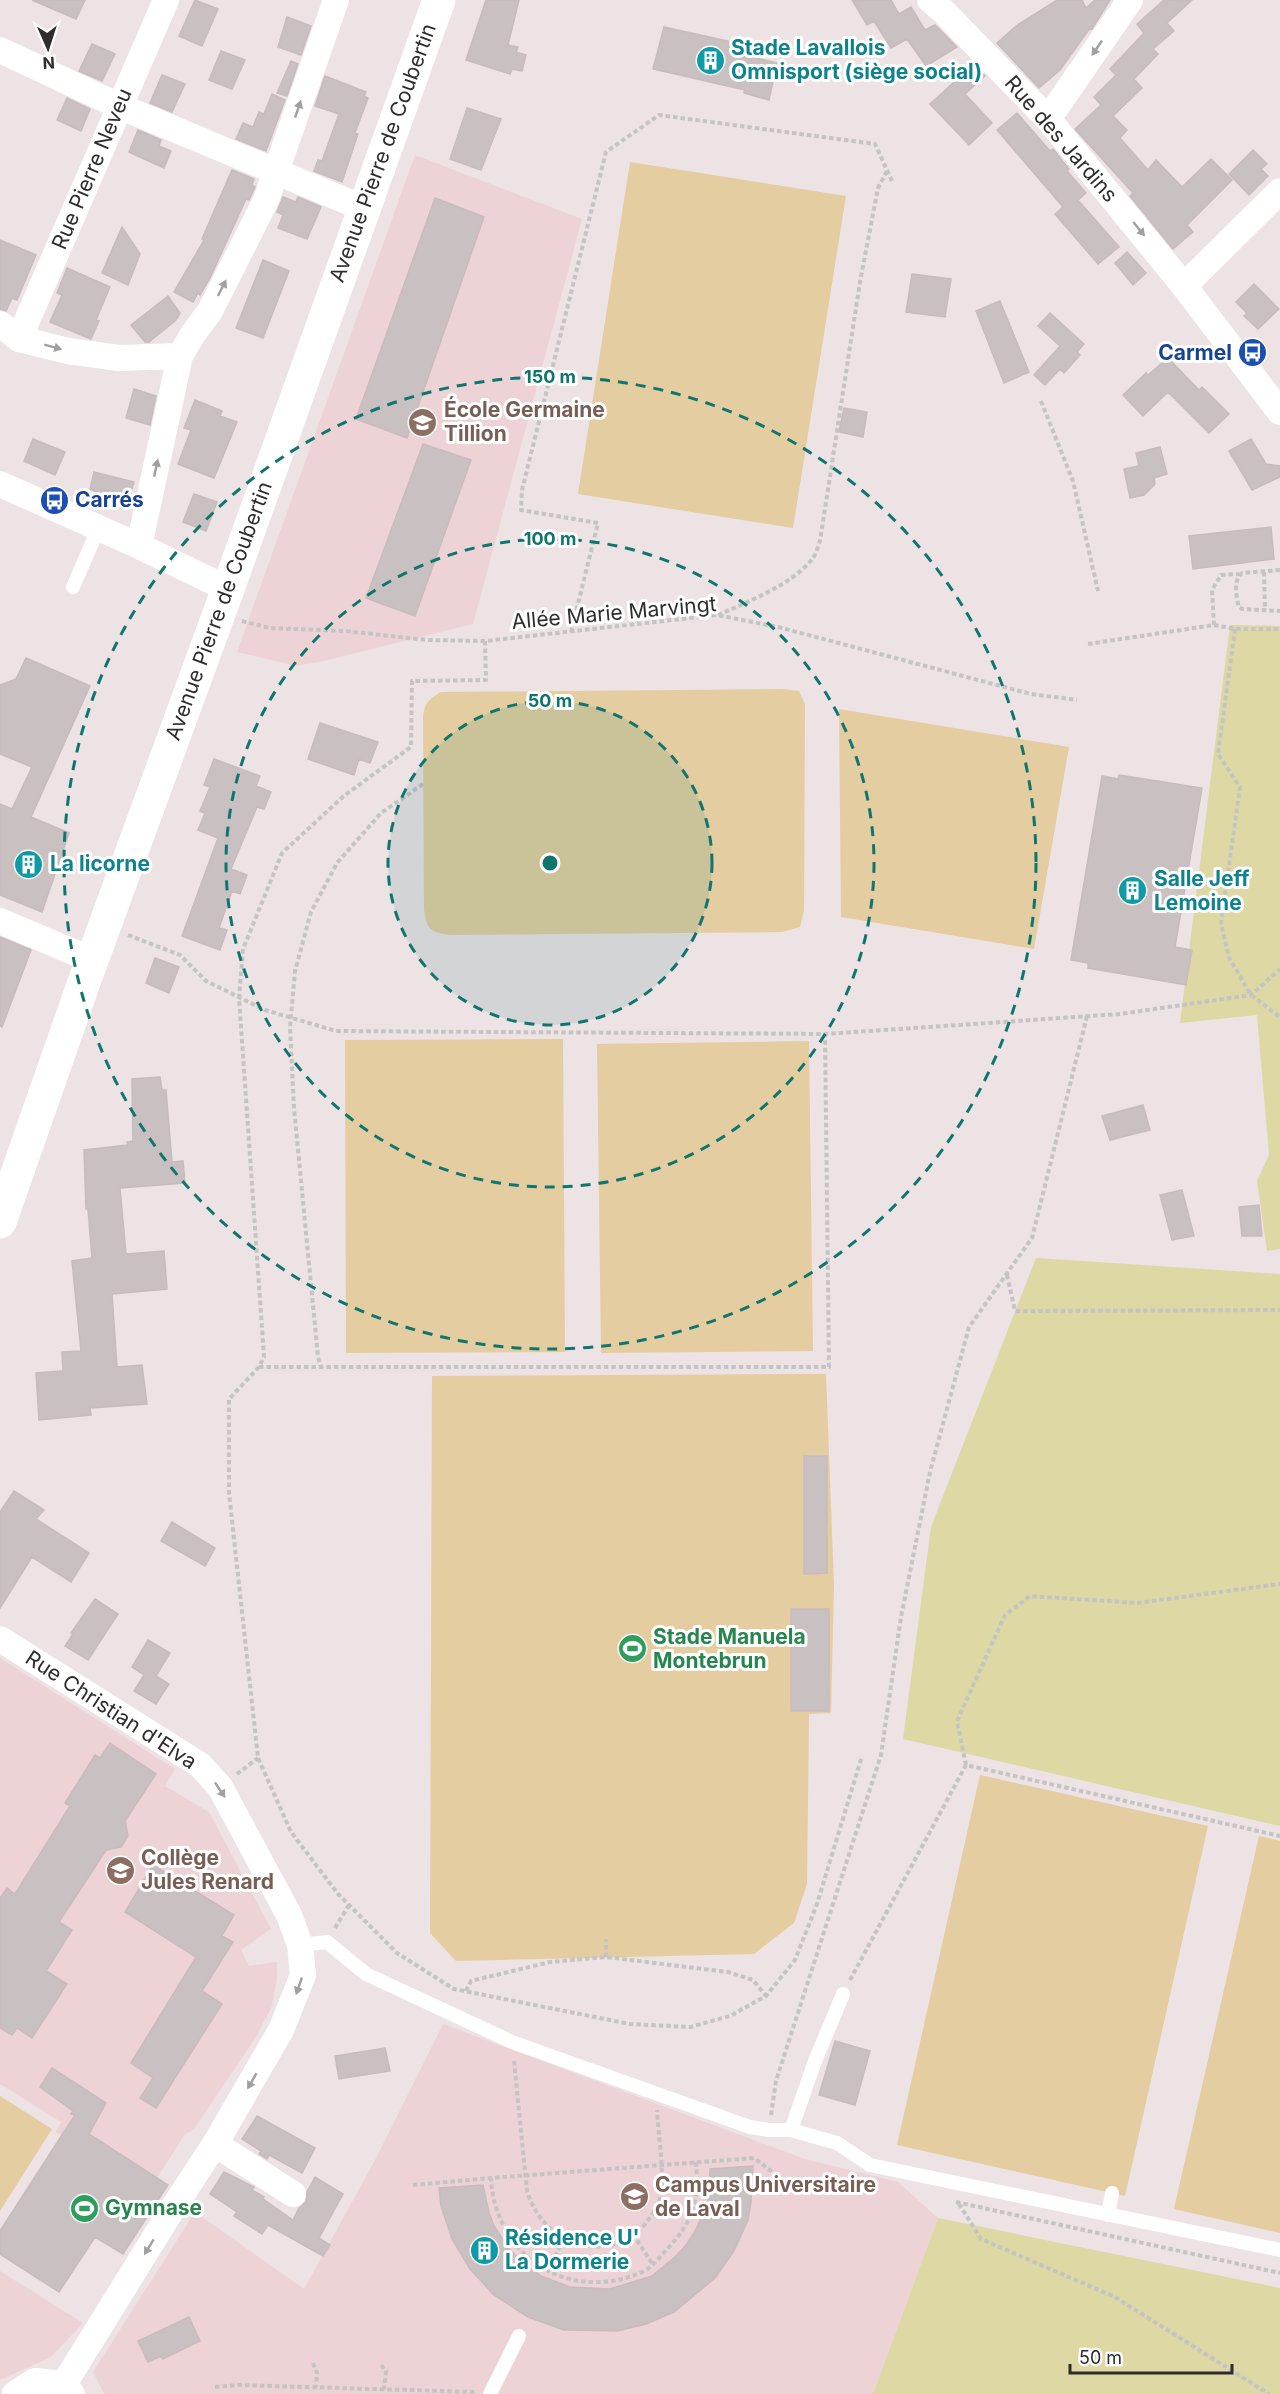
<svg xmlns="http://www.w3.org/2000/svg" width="1280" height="2394" font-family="Inter,sans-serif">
	<rect width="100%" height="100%" fill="#ede2e4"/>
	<!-- education -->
	<path fill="#edd3d5" d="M 415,155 L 582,219 L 473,624 L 328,660 L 296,666 L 237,652 Z
		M 0,1658 L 175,1769 L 165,1786 L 209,1812 L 271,1929 L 241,1950 L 249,1966 L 277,1962 L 277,1979 L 272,2006 L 256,2037 L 194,2129 L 185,2134 L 157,2178 L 94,2155 L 56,2132 L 61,2122 L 0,2084 Z
		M 443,2024 L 805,2159 L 898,2182 L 938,2218 L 873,2394 L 104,2394 L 93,2372 L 195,2212 L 304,2289 L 374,2162 Z
		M 0,2271 L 83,2323 L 51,2357 L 0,2380 Z"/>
	<!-- green -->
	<path fill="#ded8a4" d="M 1230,625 L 1280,626 L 1280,1249 L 1267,1251 L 1257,1181 L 1269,1155 L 1257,1015 L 1180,1023 Z
		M 1036,1258 L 1280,1274 L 1280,1826 L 903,1739 L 931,1527 Z
		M 938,2218 L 1280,2288 L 1280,2394 L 873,2394 Z"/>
	<!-- pitch -->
	<path fill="#e4cda0" d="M 630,162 L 846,196 L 793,528 L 578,494 Z
		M 783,689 L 799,691 L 805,704 L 804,911 L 800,927 L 782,932 L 450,935 C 429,932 427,929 424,909 L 423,718 C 424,703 429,699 441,692 Z
		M 839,709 L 1069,747 L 1034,949 L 841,917 Z
		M 563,1039 L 565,1352 L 346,1353 L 345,1040 Z
		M 809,1041 L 813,1351 L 601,1353 L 597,1044 Z
		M 826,1374 L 834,1585 L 831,1713 L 809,1714 L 807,1884 L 794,1923 L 754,1954 L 456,1961 L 430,1933 L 432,1376 Z
		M 980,1775 L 1208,1826 L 1125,2196 L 897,2145 Z
		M 1259,1836 L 1280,1841 L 1280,2233 L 1174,2209 Z
		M 0,2096 L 52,2129 L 0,2211 Z"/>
	<!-- building -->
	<path fill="#c9c0c1" stroke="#c9bbbd" stroke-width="1.5" d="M 32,0 L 85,0 L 76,19 Z
		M 195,0 L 218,9 L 202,46 L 179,36 Z
		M 486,0 L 519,0 L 508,45 L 518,47 L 516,52 L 526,55 L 522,71 L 512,69 L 510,74 L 466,60 Z
		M 852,0 L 891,0 L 899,14 L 911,7 L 925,30 L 935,25 L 957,47 L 926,66 L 907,39 L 891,48 L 874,21 L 867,25 Z
		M 1057,0 L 1082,0 L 1086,8 L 1095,0 L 1110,0 L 1092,29 L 1090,28 L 1060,70 L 1039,88 L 997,43 L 1016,26 Z
		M 1164,0 L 1192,0 L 1167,23 L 1174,31 L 1153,49 L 1158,54 L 1134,79 L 1142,88 L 1113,116 L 1127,130 L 1120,138 L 1148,170 L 1156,160 L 1182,187 L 1211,159 L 1232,180 L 1187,225 L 1193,232 L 1173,249 L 1130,196 L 1133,193 L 1075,129 L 1101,105 L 1094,97 L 1116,75 L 1110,69 L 1144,33 L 1137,24 Z
		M 287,17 L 311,26 L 301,55 L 278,47 Z
		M 664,27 L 755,47 L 753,57 L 777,63 L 769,100 L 744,93 L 745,90 L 653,69 Z
		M 92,44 L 115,54 L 102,81 L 79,71 Z
		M 221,51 L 245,60 L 232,89 L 209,80 Z
		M 291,61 L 298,64 L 287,96 L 277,93 Z
		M 974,64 L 985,76 L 965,94 L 992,123 L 969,145 L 930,104 Z
		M 162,75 L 185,84 L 172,112 L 150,103 Z
		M 325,76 L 366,92 L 364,96 L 368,98 L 355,133 L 358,134 L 342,182 L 314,171 L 318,160 L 322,161 L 339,114 L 315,106 Z
		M 272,94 L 285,100 L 266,151 L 236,139 L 243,123 L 253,127 L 259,112 L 264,114 Z
		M 67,98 L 90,109 L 81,131 L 57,120 Z
		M 467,108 L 501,119 L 481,170 L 450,159 Z
		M 1017,113 L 1050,151 L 1053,149 L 1069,169 L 1067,171 L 1086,193 L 1078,200 L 1119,247 L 1098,264 L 1055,214 L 1063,207 L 997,130 Z
		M 138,130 L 161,140 L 159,146 L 171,151 L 164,168 L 129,152 Z
		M 1253,150 L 1267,164 L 1261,169 L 1268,176 L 1249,195 L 1229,174 Z
		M 232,170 L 254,179 L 252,185 L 255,187 L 249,200 L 246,199 L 210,278 L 200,295 L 198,293 L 193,302 L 174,292 L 204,240 L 202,239 Z
		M 283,197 L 296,202 L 298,197 L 321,207 L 307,239 L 278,228 L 283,215 L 277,212 Z
		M 435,198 L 484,217 L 407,438 L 356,419 Z
		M 122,227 L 140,254 L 128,285 L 102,273 Z
		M 0,240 L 36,255 L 17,300 L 12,298 L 6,311 L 0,309 Z
		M 1127,252 L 1146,273 L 1133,285 L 1115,263 Z
		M 263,260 L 289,271 L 263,338 L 236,328 Z
		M 67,268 L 110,287 L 96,320 L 99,321 L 91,339 L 50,322 L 62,295 L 57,293 Z
		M 912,274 L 951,279 L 945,317 L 906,312 Z
		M 1254,284 L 1279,309 L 1258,329 L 1244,316 L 1247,313 L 1236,302 Z
		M 168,296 L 180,313 L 176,320 L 149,342 L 145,342 L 131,325 Z
		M 1000,301 L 1029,372 L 1004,383 L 976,311 Z
		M 1050,313 L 1084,344 L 1077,352 L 1080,355 L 1064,373 L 1060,369 L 1045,385 L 1034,375 L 1060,346 L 1038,326 Z
		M 1168,358 L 1199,390 L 1202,387 L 1229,414 L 1209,433 L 1168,392 L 1143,416 L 1123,395 L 1146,373 L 1148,375 Z
		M 134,389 L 156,396 L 150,425 L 126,418 Z
		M 195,400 L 222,411 L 220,416 L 237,422 L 214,478 L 178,464 L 191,430 L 184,428 Z
		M 844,408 L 867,412 L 863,437 L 839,432 Z
		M 33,439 L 65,452 L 55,475 L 24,461 Z
		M 1251,439 L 1266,464 L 1280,466 L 1280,477 L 1252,490 L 1229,451 Z
		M 423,444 L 471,460 L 415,616 L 366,598 Z
		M 1160,447 L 1167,474 L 1154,478 L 1155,484 L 1144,495 L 1130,498 L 1124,469 L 1139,466 L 1136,453 Z
		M 94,472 L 134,482 L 127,506 L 90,489 Z
		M 194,494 L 217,502 L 206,531 L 183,522 Z
		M 1271,527 L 1274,559 L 1193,569 L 1189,536 Z
		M 26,658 L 90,686 L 31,817 L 69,833 L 42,912 L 0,895 L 0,804 L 12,809 L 32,767 L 0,754 L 0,685 L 16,679 Z
		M 320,723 L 378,742 L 370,763 L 359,759 L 354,775 L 308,759 Z
		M 214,759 L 260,776 L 256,786 L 271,792 L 264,809 L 257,807 L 231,869 L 247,875 L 240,894 L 232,891 L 219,928 L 227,930 L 220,950 L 182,936 L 218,838 L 198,830 L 205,813 L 200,811 L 210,787 L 204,785 Z
		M 1119,775 L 1202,788 L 1175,947 L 1192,950 L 1186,985 L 1088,968 L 1088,963 L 1071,960 L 1102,776 L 1118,779 Z
		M 0,937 L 31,950 L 2,1027 L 0,1026 Z
		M 155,958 L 179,967 L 169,993 L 146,983 Z
		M 160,1077 L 162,1090 L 166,1090 L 172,1162 L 183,1161 L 185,1183 L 120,1188 L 126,1254 L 164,1251 L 167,1289 L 112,1294 L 117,1367 L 142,1365 L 147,1404 L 90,1408 L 91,1415 L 39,1420 L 36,1373 L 63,1371 L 62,1352 L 81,1351 L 72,1261 L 92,1258 L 88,1209 L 86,1209 L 84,1150 L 128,1145 L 127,1142 L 133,1141 L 132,1079 Z
		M 1143,1105 L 1150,1130 L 1110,1140 L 1102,1116 Z
		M 1182,1190 L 1194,1236 L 1172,1240 L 1160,1195 Z
		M 1259,1205 L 1262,1236 L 1242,1236 L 1239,1207 Z
		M 804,1456 L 827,1456 L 827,1573 L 804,1574 Z
		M 14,1491 L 44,1510 L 36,1519 L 89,1553 L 71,1582 L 32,1557 L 0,1608 L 0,1512 Z
		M 172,1522 L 215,1548 L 205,1566 L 161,1541 Z
		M 95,1599 L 118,1614 L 88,1660 L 65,1646 L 73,1634 L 71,1633 Z
		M 791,1609 L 829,1609 L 829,1711 L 791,1711 Z
		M 148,1640 L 170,1653 L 156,1676 L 169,1684 L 156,1704 L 134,1691 L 144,1675 L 132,1667 Z
		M 110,1743 L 156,1774 L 125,1821 L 128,1836 L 121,1847 L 106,1850 L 59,1922 L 72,1930 L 46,1971 L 67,1984 L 32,2038 L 17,2028 L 12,2035 L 0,2028 L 0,1898 L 7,1888 L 15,1894 L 70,1806 L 65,1803 L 95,1755 L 100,1758 Z
		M 153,1865 L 234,1915 L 222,1936 L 233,1942 L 202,1991 L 222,2004 L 156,2108 L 140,2098 L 153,2078 L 131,2063 L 196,1957 L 125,1912 Z
		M 835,2041 L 870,2051 L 855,2105 L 819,2095 Z
		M 385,2048 L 390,2071 L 339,2079 L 335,2056 Z
		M 52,2068 L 106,2103 L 89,2134 L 168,2185 L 123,2254 L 95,2237 L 59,2292 L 0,2254 L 0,2231 L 75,2115 L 71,2114 L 73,2111 L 40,2087 Z
		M 257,2116 L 315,2148 L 302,2173 L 271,2156 L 269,2155 L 267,2159 L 259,2154 L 261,2151 L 242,2139 Z
		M 753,2166 L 751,2202 L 748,2220 L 734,2251 L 715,2278 L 674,2312 L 646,2324 L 617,2331 L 564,2330 L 528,2317 L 494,2295 L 470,2269 L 452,2239 L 441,2206 L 439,2188 L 483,2185 L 489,2213 L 494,2226 L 509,2249 L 530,2268 L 541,2276 L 570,2287 L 610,2289 L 652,2276 L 676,2256 L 686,2245 L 694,2233 L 706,2208 L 709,2195 L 710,2169 Z
		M 224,2172 L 254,2187 L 252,2190 L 264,2197 L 263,2199 L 293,2220 L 299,2208 L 306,2202 L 307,2192 L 315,2177 L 343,2194 L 319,2238 L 330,2245 L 323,2256 L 268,2225 L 262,2234 L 234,2216 L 237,2212 L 210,2194 Z
		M 189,2317 L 200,2341 L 163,2359 L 161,2356 L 148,2362 L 138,2341 Z"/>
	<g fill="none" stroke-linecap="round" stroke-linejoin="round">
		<!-- path -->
		<path stroke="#c4c4c4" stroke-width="4" stroke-dasharray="4.5 3" stroke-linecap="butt" d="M 1041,401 L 1073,481 L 1098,591
			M 1280,570 L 1242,573 C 1233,580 1236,597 1239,607 L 1242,609 L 1280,611
			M 1264,572 L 1265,610
			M 718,615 C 747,602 794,584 813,558 C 816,554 818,546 820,541 L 860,282 L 878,188 L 887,171
			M 242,621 L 270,628 L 345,631 L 427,640 L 485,641 L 717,615 L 778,627 L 1031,694 L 1077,700
			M 1214,625 L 1212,590 L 1221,575 L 1239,574
			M 1235,629 L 1218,754 L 1240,787 L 1221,923 L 1229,958 L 1251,995 L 1280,1017
			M 571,632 L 598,523 L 521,510 L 522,490 L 606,152 L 659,115 L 875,144 L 892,181
			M 485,641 L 486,680 L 412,681 L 411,747 L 345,795 L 282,853 L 243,949 L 239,998 L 264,1357 L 259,1367 L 229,1399 L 229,1493 L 258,1758 L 291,1832 L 338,1894 L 397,1953 L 454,1989 L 630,2024 L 690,2027 L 730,2016 L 766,1996 L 795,1960 L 817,1904 L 862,1756
			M 1088,644 L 1214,625 L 1235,629 L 1280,629
			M 423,784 L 381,813 L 337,863 L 311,912 L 295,971 L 290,1027 L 294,1108 L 318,1357 L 321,1367 L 829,1367 L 825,1034
			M 128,935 L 180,955 L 206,981 L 265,1010 L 336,1031 L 825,1034 L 1120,1014 L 1251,995 L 1280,969
			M 1007,1275 L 1015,1311 L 1280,1310
			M 259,1367 L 321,1367
			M 966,1765 L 957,1721 L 1005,1615 L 1030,1596 L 1137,1603 L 1280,1584
			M 237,1774 L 258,1758
			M 335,1928 L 349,1905
			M 606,1957 L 606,1939
			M 850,1980 L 966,1765 L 1280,1836
			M 466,1991 L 471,1981 L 550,1962 L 606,1957 L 728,1972 L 753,1980 L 766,1996
			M 514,2061 L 527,2191 C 547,2257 631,2269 659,2201 C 666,2184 658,2131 657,2110
			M 771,2115 L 776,2081 L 881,1755 L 901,1617 L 930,1472 L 969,1327 L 1032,1238 L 1087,1016
			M 696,2162 C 699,2200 694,2221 667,2249 C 659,2258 651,2269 640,2273 C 567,2303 495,2256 491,2178 L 754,2158 L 775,2174
			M 413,2185 L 491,2178
			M 956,2202 L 1280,2273
			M 959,2204 L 981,2239 L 1115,2297 L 1269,2394
			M 633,2234 L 653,2265
			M 548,2270 L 564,2239
			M 313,2363 L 317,2373 L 316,2387
			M 381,2365 L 386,2371 L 384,2389
			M 215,2387 L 238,2385 L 475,2392"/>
		<!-- lane -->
		<path stroke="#fff" stroke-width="14" d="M 73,587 L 99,527
			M 300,1945 L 327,1942 L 366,1974 L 512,2042 L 750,2127 L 769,2130 L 791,2130 L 837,2143 L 870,2165 L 1280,2250
			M 791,2130 L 815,2061 L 843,1994
			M 1108,2215 L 1112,2193
			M 490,2394 L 519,2336"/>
		<!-- street -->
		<path stroke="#fff" stroke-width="26" d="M 930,0 L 944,12 L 1048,119 L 1184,286 L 1280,412
			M 0,50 L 119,106 L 363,208
			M 1048,119 L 1130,0
			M 1184,286 L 1280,191
			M 0,324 L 19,339 L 68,351 L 119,358 L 180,356
			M 19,339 L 166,0
			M 0,484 L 139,546 L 228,589
			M 139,546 L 180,356 L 193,334 L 210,311 L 266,200 L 336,0
			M 0,921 L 92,960
			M 0,1639 L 200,1765 L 220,1787 L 289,1915 L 300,1945 L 303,1975 L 281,2030 L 215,2144 L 173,2208 L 64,2384
			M 215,2144 L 293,2194
			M 15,2394 L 35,2381 L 64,2384 L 72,2394"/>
		<!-- secondary -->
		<path stroke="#fff" stroke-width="33" d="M 0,1222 L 83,985 L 228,589 L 439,0"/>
	</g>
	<!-- one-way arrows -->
	<defs><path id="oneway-solid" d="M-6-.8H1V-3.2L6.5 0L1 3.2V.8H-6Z" transform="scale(1.5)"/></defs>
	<g fill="#a0a0a0">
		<use href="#oneway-solid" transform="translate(1097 48) rotate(124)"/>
		<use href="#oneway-solid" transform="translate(298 109) rotate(-71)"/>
		<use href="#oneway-solid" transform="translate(1139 229) rotate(51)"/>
		<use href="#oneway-solid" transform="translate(222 288) rotate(-63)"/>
		<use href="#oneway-solid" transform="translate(53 347) rotate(15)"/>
		<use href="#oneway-solid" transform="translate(156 468) rotate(-78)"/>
		<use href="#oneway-solid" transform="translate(220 1790) rotate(56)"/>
		<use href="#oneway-solid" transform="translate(299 1986) rotate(109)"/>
		<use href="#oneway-solid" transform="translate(252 2081) rotate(120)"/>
		<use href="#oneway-solid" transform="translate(149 2247) rotate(121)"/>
	</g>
	<!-- distance rings -->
	<circle cx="550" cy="863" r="162" fill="#0f766e" fill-opacity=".12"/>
	<g fill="none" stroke="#0f766e" stroke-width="3" stroke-dasharray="10 8">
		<circle cx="550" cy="863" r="162"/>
		<circle cx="550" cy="863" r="324"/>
		<circle cx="550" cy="863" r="486"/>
	</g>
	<!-- icons -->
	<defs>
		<symbol id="building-disc" viewBox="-11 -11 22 22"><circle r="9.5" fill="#0f9aa8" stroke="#fff"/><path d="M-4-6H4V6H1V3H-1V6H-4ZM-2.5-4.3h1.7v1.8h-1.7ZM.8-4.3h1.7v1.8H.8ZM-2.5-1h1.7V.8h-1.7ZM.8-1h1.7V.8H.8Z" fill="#fff"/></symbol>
		<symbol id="bus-disc" viewBox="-11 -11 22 22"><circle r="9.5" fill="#1a4fb4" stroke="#fff"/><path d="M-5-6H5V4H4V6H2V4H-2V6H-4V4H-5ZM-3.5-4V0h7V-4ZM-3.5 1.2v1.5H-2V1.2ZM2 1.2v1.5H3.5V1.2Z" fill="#fff"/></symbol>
		<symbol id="school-disc" viewBox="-11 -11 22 22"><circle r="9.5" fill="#8d6e63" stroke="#fff"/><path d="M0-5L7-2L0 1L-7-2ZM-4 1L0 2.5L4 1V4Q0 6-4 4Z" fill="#fff"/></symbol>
		<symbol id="stadium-disc" viewBox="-11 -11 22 22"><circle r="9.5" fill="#2e9e5b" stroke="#fff"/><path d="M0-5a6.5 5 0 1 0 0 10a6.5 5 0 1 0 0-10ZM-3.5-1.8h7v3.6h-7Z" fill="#fff"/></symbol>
		<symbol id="university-disc" viewBox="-11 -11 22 22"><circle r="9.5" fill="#8d6e63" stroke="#fff"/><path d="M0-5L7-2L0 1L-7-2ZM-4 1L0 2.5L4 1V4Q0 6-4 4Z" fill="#fff"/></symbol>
	</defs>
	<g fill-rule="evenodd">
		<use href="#building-disc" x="694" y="44" width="33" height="33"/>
		<use href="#bus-disc" x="1236" y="336" width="33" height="33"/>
		<use href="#school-disc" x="406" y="406" width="33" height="33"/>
		<use href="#bus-disc" x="38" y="484" width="33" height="33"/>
		<use href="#building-disc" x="12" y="848" width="33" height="33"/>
		<use href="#building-disc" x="1116" y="874" width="33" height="33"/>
		<use href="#stadium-disc" x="616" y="1632" width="33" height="33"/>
		<use href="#school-disc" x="104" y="1854" width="33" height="33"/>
		<use href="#university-disc" x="618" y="2180" width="33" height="33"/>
		<use href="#stadium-disc" x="68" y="2192" width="33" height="33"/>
		<use href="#building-disc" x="468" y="2234" width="33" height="33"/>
	</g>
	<g text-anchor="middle" stroke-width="6" stroke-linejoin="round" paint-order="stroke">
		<!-- culture labels -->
		<g font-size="21" font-weight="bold" fill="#0d838f" stroke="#fff" text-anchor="start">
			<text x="731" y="55">Stade Lavallois<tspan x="731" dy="24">Omnisport (siège social)</tspan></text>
			<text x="50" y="871">La licorne</text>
			<text x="1154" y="886">Salle Jeff<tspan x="1154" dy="24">Lemoine</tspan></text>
			<text x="505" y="2245">Résidence U'<tspan x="505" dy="24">La Dormerie</tspan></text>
		</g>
		<!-- street labels -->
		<g font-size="21" fill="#2d2d2d" stroke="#fff">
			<text transform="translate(1061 139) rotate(49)" y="7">Rue des Jardins</text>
			<text transform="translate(383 153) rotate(-70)" y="7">Avenue Pierre de Coubertin</text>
			<text transform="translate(92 169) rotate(-67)" y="7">Rue Pierre Neveu</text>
			<text transform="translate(219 611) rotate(-70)" y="7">Avenue Pierre de Coubertin</text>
			<text transform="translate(614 613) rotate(-5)" y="7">Allée Marie Marvingt</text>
			<text transform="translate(111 1710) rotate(33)" y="7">Rue Christian d'Elva</text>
		</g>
		<!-- transit labels -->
		<g font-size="21" font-weight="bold" fill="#164399" stroke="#fff" text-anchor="end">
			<text x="1232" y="360">Carmel</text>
			<text x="75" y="507" text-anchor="start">Carrés</text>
		</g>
		<!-- education labels -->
		<g font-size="21" font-weight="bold" fill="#785e54" stroke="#fff" text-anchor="start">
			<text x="444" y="417">École Germaine<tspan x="444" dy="24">Tillion</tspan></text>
			<text x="141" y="1865">Collège<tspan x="141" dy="24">Jules Renard</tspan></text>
			<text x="655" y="2192">Campus Universitaire<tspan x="655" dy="24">de Laval</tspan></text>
		</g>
		<!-- leisure labels -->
		<g font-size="21" font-weight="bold" fill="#27864d" stroke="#fff" text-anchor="start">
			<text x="653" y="1644">Stade Manuela<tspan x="653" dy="24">Montebrun</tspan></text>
			<text x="105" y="2215">Gymnase</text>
		</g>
	</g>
	<circle cx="550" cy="863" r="9" fill="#0f766e" stroke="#fff" stroke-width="3"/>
	<g font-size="18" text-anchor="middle" font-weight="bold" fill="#0f766e" stroke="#fff" stroke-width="6" stroke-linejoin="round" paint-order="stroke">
		<text x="550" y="383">150 m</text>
		<text x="550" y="545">100 m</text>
		<text x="550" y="707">50 m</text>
	</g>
	<!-- north arrow -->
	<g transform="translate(48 48) rotate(177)" stroke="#ffffff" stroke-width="4.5" paint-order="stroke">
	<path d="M0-4.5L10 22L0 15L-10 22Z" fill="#2d2d2d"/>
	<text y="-9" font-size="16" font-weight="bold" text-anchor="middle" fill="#2d2d2d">N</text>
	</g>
	<!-- scale -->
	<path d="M1070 2364v9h162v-9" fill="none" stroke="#2d2d2d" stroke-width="3"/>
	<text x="1079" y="2364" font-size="18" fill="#2d2d2d" stroke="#ffffff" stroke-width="4.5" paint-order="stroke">50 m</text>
</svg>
